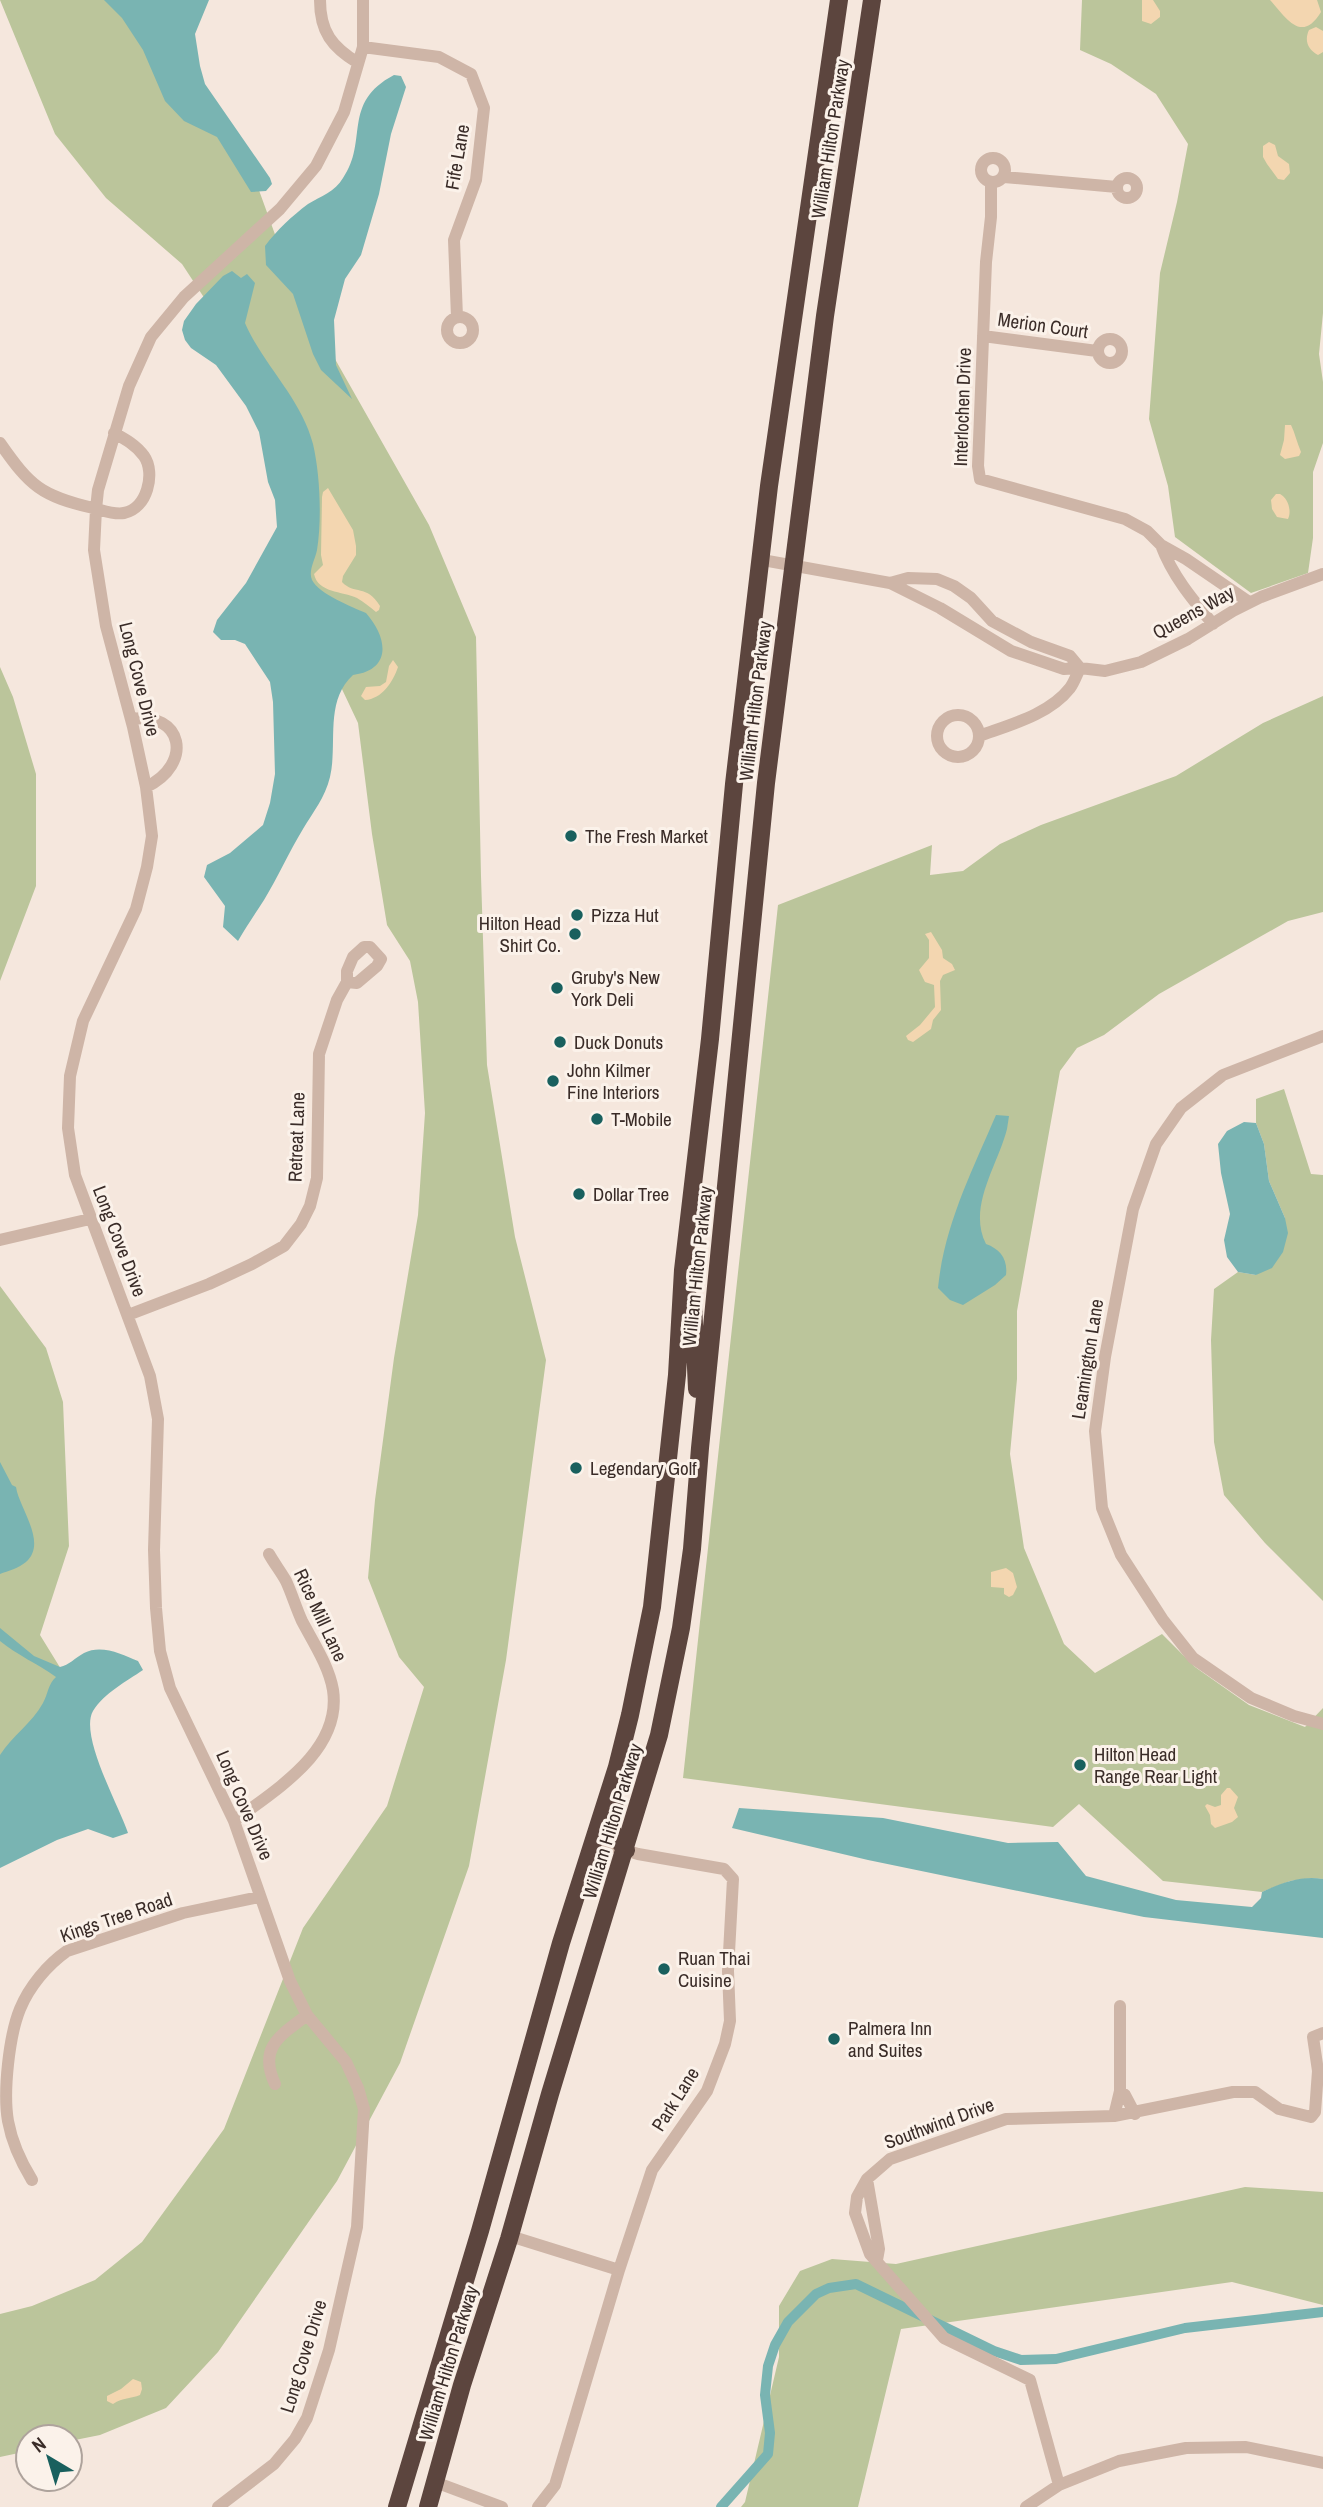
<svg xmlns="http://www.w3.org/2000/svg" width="1323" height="2507" font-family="'Archivo Narrow',sans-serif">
	<rect width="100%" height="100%" fill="#f5e7dd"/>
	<!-- green -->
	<path fill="#bbc59b" d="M 0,0 L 152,0 L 252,171 L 281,251 L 318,329 L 429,525 L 476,637 L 481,876 L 487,1065 L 515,1237 L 546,1360 L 506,1660 L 469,1866 L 400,2063 L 337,2181 L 218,2352 L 166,2408 L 100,2435 L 70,2441 L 70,2437 L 28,2437 L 28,2451 L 0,2457 L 0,2314 L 32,2306 L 95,2280 L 142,2242 L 224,2129 L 303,1928 L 387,1806 L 424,1687 L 399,1657 L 368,1578 L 375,1500 L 394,1358 L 418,1215 L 425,1113 L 418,1002 L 410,961 L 387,925 L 372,834 L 358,723 L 323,649 L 299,528 L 245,360 L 182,264 L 106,198 L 55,134 Z
		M 1082,0 L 1323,0 L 1323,313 L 1319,354 L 1323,382 L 1323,443 L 1313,472 L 1313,538 L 1308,573 L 1251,593 L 1175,537 L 1168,486 L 1149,419 L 1160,273 L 1177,202 L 1188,144 L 1156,94 L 1111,64 L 1080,50 Z
		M 0,667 L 13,697 L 36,774 L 36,886 L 0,981 Z
		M 1323,696 L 1323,912 L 1288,921 L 1159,994 L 1104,1035 L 1077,1048 L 1060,1071 L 1017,1311 L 1017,1379 L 1010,1454 L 1024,1548 L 1064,1644 L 1095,1673 L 1162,1634 L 1195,1667 L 1249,1705 L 1305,1727 L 1323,1708 L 1323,1879 L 1312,1878 L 1290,1881 L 1262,1892 L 1163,1881 L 1079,1804 L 1053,1827 L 683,1778 L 778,905 L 932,845 L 930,875 L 963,871 L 1000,844 L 1041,825 L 1176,776 L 1263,723 Z
		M 1284,1089 L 1311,1174 L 1323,1175 L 1323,1601 L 1265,1543 L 1224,1495 L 1214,1442 L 1211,1340 L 1214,1289 L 1238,1272 L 1256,1275 L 1285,1218 L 1269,1181 L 1264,1144 L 1256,1123 L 1256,1099 Z
		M 0,1286 L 46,1348 L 63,1402 L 69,1546 L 40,1635 L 72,1687 L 0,1814 Z
		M 1245,2187 L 1323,2192 L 1323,2305 L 1232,2282 L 901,2329 L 858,2507 L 741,2507 L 745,2502 L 779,2357 L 779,2306 L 800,2271 L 832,2259 L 896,2264 Z"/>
	<!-- sand -->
	<path fill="#f3d6b0" d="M 1142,0 L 1153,0 L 1160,11 L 1160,17 L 1151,24 L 1142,21 Z
		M 1270,0 L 1317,0 L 1321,12 C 1301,45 1285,16 1270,0 Z
		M 1316,27 L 1323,31 L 1323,52 L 1318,55 C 1308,49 1304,41 1309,30 Z
		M 1269,142 L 1275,145 L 1278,156 L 1289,164 L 1290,173 L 1284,180 L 1278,179 L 1267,164 L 1263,157 L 1263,146 Z
		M 1285,425 L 1291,425 C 1295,433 1297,443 1301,452 L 1299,456 L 1285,459 L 1280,455 L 1284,440 Z
		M 328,488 L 353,530 L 356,546 L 356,555 L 343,576 L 342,582 C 354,595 367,584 380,606 L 379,610 L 376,612 C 370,607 364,602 357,598 C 342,591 318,593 314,574 L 323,565 L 321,555 L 322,497 L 323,492 Z
		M 1280,494 C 1288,498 1292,511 1288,519 L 1277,517 L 1272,509 L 1271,500 L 1276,494 Z
		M 393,660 L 398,667 C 393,682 382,699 365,700 L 361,696 L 366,687 L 380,686 L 386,682 L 389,666 Z
		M 931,932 L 942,950 L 943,958 L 952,964 L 955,970 L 943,975 L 940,981 L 941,1010 L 933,1020 L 931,1029 L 913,1042 L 908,1040 L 906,1036 L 920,1025 L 935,1007 L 934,985 L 925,982 L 919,970 L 929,958 L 929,940 L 925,934 Z
		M 1006,1568 L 1013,1573 L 1017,1587 L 1013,1595 L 1009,1597 L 1004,1594 L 1004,1588 L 991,1587 L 991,1572 Z
		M 1227,1788 L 1230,1788 L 1238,1797 L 1234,1808 L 1238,1817 L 1232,1822 L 1215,1828 L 1211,1824 L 1210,1815 L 1205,1806 L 1207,1804 L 1215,1807 L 1221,1805 L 1221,1795 Z
		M 133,2379 L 141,2382 L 142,2389 L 140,2395 C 131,2399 123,2397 113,2404 L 107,2401 L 107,2396 L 121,2389 Z"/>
	<!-- water -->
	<path fill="#79b4b2" d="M 104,0 L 209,0 L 195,34 L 200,66 L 205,84 L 270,178 L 272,184 L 266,191 L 251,192 L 217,137 L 184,121 L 165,101 L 143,50 L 122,18 Z
		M 394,75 L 401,76 L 406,87 L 391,134 L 379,194 L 361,255 L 345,279 L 334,320 L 336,365 L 352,399 L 321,370 L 313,354 L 293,294 L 266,265 L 265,246 C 277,230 292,216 308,204 C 321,196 335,192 343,178 C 369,141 341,103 394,75 Z
		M 232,271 L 241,278 L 247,274 L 255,283 L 245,323 C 263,365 301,398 313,444 C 320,474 322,519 317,550 C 315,560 308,571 312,580 C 319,594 352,607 366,613 C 388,638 392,670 353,675 C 324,702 338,743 330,777 C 325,798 313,812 303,829 C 289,852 278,877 264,900 C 255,914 246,927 238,941 L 223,927 L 225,906 L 204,877 L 207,865 L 230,853 L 263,825 L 270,803 L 275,774 L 273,702 L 270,682 L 245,644 L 235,640 L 221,640 L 213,632 L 217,620 L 246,583 L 277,527 L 275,500 L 268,482 L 259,432 L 246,406 L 216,365 L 191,348 L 185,340 L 182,330 L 184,321 L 196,304 L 223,276 Z
		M 996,1115 L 1009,1116 L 1007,1129 C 998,1165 967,1207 986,1244 C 1000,1249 1008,1259 1006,1275 L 995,1285 L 963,1305 L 950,1300 L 938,1288 C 944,1226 972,1171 996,1115 Z
		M 1244,1122 L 1256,1123 L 1264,1144 L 1269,1181 L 1285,1218 L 1288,1233 L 1283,1252 L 1272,1268 L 1256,1275 L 1238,1272 L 1227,1257 L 1224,1240 L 1230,1214 L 1221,1173 L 1218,1144 L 1227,1131 Z
		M 0,1462 L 12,1485 L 16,1487 C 19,1508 48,1543 26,1562 C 19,1568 8,1571 0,1574 Z
		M 0,1628 L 34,1656 L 60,1667 C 69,1665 75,1658 84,1653 C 101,1644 122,1654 138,1661 L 143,1670 C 127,1681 104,1693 93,1711 C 79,1735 119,1806 128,1833 L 113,1838 L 88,1829 L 57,1840 L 0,1868 L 0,1755 C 12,1736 32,1723 43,1703 C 48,1694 48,1684 56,1677 C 38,1664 17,1655 0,1641 Z
		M 739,1808 L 883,1818 L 1008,1843 L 1058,1842 L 1086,1876 L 1176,1900 L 1252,1907 L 1261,1898 L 1262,1892 C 1281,1883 1302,1875 1323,1879 L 1323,1938 L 1144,1917 L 868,1860 L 732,1828 Z"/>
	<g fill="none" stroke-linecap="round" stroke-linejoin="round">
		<!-- canal -->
		<path stroke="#79b4b2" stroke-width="10" d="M 721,2507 L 768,2454 L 770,2433 L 765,2395 L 768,2366 L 775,2345 L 788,2322 L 816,2294 L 829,2288 L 856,2284 L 994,2351 L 1021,2360 L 1056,2359 L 1185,2328 L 1323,2312"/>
		<!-- minor -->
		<path stroke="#ceb5a7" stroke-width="12" d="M 320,0 C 320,32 332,47 358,63
			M 363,47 L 439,57 L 471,74 L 484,108 L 476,180 L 454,240 L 457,317
			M981 170a12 12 0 1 1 24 0a12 12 0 1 1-24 0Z
			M 1004,177 L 1117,187
			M1117 188a10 10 0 1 1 20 0a10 10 0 1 1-20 0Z
			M 991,183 L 991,217 L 986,262 L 978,466 L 980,479 L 1125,519 L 1147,531 L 1161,545 L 1186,559 L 1249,602
			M447 330a13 13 0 1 1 26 0a13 13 0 1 1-26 0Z
			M 983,336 L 1097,351
			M1098 351a12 12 0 1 1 24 0a12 12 0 1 1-24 0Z
			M 0,443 C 30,486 41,496 93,508 C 102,510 114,515 124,513 C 147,509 156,473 144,456 C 136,445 125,439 114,433
			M 1161,545 C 1172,575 1192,599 1213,624
			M 762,560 L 890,583 L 940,608 L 1011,651 L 1064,669 L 1080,668 L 1105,671 L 1141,662 L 1188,639 L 1233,611 L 1261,597 L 1323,574
			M 890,583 L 908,578 L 937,579 L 954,586 L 971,598 L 992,621 L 1031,642 L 1070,656 L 1080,668
			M937 736a21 21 0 1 1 42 0a21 21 0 1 1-42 0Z
			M 131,719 C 183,711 194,764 146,787
			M 979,736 C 1009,725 1049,715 1070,688 C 1074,683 1077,674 1080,668
			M 1323,1036 L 1223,1075 L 1181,1108 L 1156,1144 L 1133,1209 L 1105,1357 L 1095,1431 L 1102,1508 L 1121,1555 L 1163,1620 L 1193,1658 L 1251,1698 L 1294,1716 L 1323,1724
			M 0,1240 L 90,1219
			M 128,1315 L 209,1284 L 252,1264 L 284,1246 L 301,1224 L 310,1206 L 317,1178 L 319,1054 L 337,1000 L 347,982 L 347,971 L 353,957 L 364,947 L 370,947 L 381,959 L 377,966 L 357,983 L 347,982
			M 234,1821 C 275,1790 342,1751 333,1690 C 329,1666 313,1642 302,1621 C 296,1608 292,1594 286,1581 C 281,1572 274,1563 269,1554
			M 275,2084 C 258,2047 280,2036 307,2015
			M 1120,2091 L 1125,2095 L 1135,2114
			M 1114,2116 L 1120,2091 L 1120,2006
			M 867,2179 L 879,2249 L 877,2260
			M 32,2180 C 21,2162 12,2143 8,2121 C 3,2092 9,2036 20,2009 C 29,1987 47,1965 67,1951 L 183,1913 L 259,1897
			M 510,2236 L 619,2270
			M 435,2482 L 502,2507
			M 1059,2485 L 1030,2380 L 944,2338 L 870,2254 L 855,2213 L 857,2197 L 867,2179 L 890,2159 L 1006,2119 L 1114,2116 L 1233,2092 L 1255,2092 L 1279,2109 L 1311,2117 L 1315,2112 L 1318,2071 L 1313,2037 L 1323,2033
			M 218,2507 L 274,2464 L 295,2439 L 307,2418 L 329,2350 L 357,2227 L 364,2109 L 358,2088 L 346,2062 L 307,2015 L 290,1981 L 234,1821 L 170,1688 L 160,1651 L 156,1608 L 154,1550 L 158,1419 L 150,1376 L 75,1175 L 68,1128 L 70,1076 L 83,1021 L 136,909 L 147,867 L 152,836 L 146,787 L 133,727 L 106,626 L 94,550 L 96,509 L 98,490 L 129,386 L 151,337 L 184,297 L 280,209 L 316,166 L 344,112 L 363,47 L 363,0
			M 538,2507 L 555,2485 L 619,2270 L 652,2170 L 707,2091 L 725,2044 L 730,2021 L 728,1971 L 733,1879 L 724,1869 L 638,1854 L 592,1840
			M 1026,2507 L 1059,2485 L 1119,2461 L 1186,2448 L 1246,2447 L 1323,2463"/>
		<!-- highway -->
		<path stroke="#5c453e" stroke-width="18" d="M 682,1289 L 693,1303 L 697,1389
			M 615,1801 L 610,1829 L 626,1850
			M 397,2507 L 480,2231 L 561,1943 L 617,1767 L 630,1715 L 652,1607 L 677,1375 L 683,1270 L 710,1039 L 734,784 L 769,486 L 839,0
			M 428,2507 L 462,2385 L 509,2239 L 550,2094 L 659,1735 L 681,1628 L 692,1549 L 700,1448 L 766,783 L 825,316 L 872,0"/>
	</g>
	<!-- markers -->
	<g fill="#19605e" stroke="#fbf2ea" stroke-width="2.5">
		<circle cx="571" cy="836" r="7"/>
		<circle cx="577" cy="915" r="7"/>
		<circle cx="575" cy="934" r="7"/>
		<circle cx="557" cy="988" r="7"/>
		<circle cx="560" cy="1042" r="7"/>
		<circle cx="553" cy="1081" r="7"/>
		<circle cx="597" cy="1119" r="7"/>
		<circle cx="579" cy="1194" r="7"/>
		<circle cx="576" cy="1468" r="7"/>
		<circle cx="1080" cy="1765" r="7"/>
		<circle cx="664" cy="1969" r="7"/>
		<circle cx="834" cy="2039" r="7"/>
	</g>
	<g text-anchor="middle" stroke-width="6" stroke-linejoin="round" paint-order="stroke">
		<!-- street labels -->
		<g font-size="19" fill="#3a2c28" stroke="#fbf2ea">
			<text transform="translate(830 139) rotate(-81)" y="7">William Hilton Parkway</text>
			<text transform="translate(457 157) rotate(-80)" y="7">Fife Lane</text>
			<text transform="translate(1043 325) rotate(8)" y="7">Merion Court</text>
			<text transform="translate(962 407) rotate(-88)" y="7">Interlochen Drive</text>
			<text transform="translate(1193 612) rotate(-29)" y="7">Queens Way</text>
			<text transform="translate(140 679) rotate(76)" y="7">Long Cove Drive</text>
			<text transform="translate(755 701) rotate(-83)" y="7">William Hilton Parkway</text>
			<text transform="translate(296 1137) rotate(-88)" y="7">Retreat Lane</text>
			<text transform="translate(120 1241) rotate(69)" y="7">Long Cove Drive</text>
			<text transform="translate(697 1266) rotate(-84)" y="7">William Hilton Parkway</text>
			<text transform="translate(1087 1359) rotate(-81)" y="7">Leamington Lane</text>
			<text transform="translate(321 1615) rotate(65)" y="7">Rice Mill Lane</text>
			<text transform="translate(245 1805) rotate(67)" y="7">Long Cove Drive</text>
			<text transform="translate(612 1821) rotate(-73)" y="7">William Hilton Parkway</text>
			<text transform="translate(116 1917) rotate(-19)" y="7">Kings Tree Road</text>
			<text transform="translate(675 2099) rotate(-58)" y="7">Park Lane</text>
			<text transform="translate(939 2123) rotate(-20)" y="7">Southwind Drive</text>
			<text transform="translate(303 2356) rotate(-73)" y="7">Long Cove Drive</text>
			<text transform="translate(448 2363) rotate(-73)" y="7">William Hilton Parkway</text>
		</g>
		<!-- poi labels -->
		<g font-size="19" fill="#3a2c28" stroke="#fbf2ea" text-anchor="start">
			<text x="585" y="843">The Fresh Market</text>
			<text x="591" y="922">Pizza Hut</text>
			<text x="561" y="930" text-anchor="end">Hilton Head<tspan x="561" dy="22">Shirt Co.</tspan></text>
			<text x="571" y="984">Gruby's New<tspan x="571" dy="22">York Deli</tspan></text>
			<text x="574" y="1049">Duck Donuts</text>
			<text x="567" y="1077">John Kilmer<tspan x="567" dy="22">Fine Interiors</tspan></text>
			<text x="611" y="1126">T-Mobile</text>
			<text x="593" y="1201">Dollar Tree</text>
			<text x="590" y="1475">Legendary Golf</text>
			<text x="1094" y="1761">Hilton Head<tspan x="1094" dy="22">Range Rear Light</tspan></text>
			<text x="678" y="1965">Ruan Thai<tspan x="678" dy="22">Cuisine</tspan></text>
			<text x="848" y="2035">Palmera Inn<tspan x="848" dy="22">and Suites</tspan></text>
		</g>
	</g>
	<!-- north arrow -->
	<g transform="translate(49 2458) rotate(322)"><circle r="33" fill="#fbf2ea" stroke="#aea39c" stroke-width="2"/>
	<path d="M0-5L12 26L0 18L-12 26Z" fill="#19605e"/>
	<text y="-10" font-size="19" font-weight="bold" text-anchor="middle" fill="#3a2c28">N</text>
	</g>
</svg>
